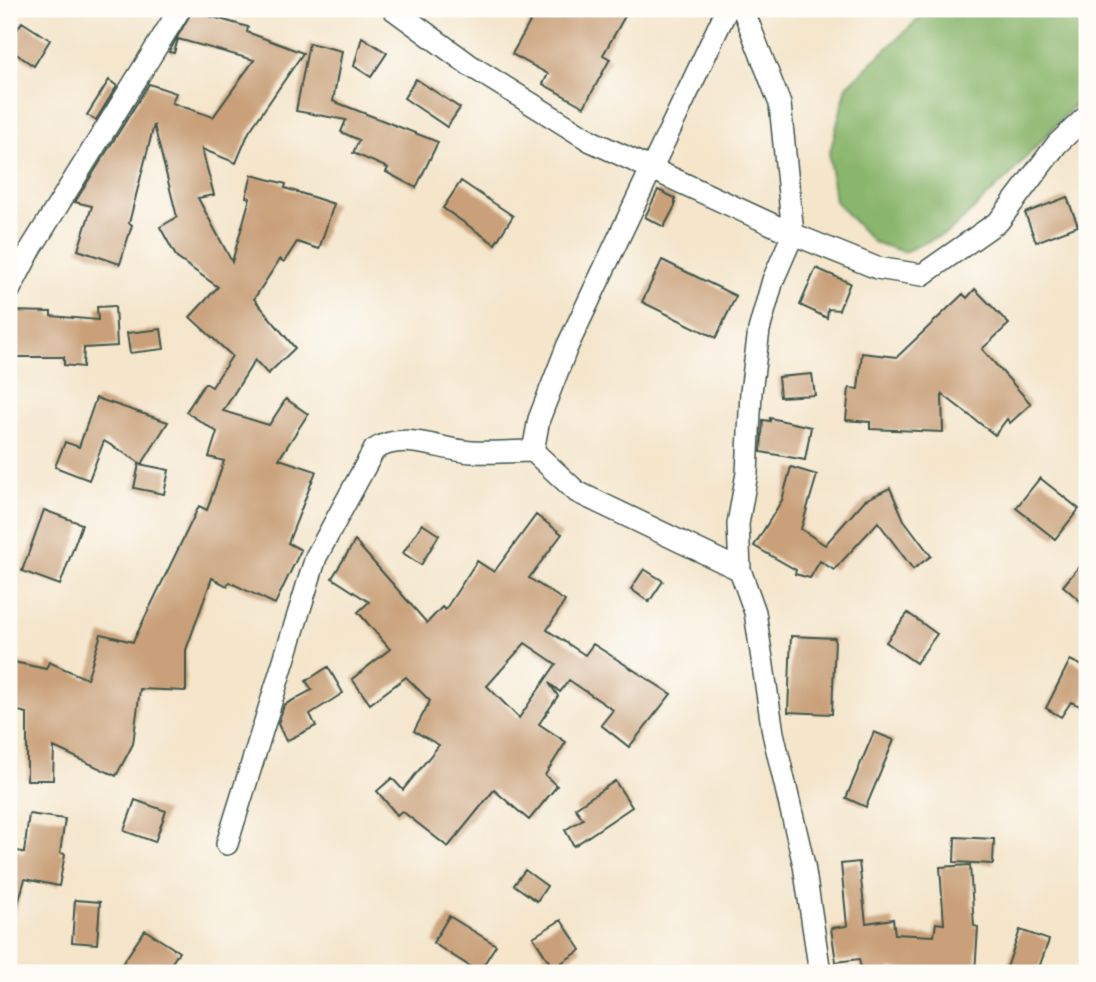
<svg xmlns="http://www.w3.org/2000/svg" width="1096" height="982" font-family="'Indie Flower',sans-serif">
	<rect width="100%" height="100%" fill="#fdfcf7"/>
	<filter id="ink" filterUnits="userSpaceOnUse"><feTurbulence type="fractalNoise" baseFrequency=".0143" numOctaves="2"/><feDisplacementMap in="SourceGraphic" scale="14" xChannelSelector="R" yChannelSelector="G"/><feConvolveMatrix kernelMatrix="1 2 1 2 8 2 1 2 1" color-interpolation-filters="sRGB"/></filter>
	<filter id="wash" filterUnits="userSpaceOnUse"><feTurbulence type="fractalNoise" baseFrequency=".00686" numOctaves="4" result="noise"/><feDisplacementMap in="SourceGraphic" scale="28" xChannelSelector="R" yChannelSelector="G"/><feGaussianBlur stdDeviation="1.57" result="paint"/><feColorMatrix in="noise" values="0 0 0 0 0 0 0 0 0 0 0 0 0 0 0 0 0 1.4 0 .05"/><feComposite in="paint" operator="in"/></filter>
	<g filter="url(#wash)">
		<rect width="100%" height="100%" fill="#f4e5cb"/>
		<!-- forest -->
		<path fill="#8ab56c" stroke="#547950" stroke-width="2" d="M 929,9 L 1087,9 L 1087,91 L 1009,176 L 949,232 L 904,252 L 873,242 L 835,201 L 829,156 L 847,86 Z"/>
		<g id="blocks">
			<!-- building -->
			<path fill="#c9a079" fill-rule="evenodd" d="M 193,9 L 209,9 L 206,15 L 248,27 L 247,32 L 303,53 L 249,132 L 236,163 L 202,149 L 214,195 L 198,198 L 232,262 L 250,198 L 246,197 L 252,175 L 286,184 L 285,188 L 334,204 L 319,249 L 297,242 L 284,262 L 280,259 L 254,299 L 295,348 L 268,374 L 255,360 L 223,411 L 269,425 L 286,399 L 308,414 L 279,459 L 316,471 L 288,543 L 301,550 L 275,604 L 229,582 L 227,586 L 212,578 L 186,650 L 186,691 L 140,689 L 133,744 L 116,776 L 54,747 L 53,780 L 27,780 L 27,713 L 9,709 L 9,661 L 46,669 L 49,662 L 87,679 L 101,634 L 133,642 L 199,506 L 207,510 L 224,461 L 209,457 L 217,432 L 186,412 L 205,383 L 212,387 L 232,356 L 190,317 L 218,287 L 177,258 L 160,227 L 177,217 L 154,125 L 129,223 L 132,225 L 120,264 L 78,250 L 92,206 L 75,202 L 149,84 L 176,93 L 172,103 L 213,117 L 254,60 L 178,39 L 174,53 L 169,52 Z
				M 507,9 L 629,9 L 603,55 L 610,59 L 584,107 L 543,84 L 548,74 L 512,54 L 530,22 Z
				M 22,22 L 50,40 L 34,66 L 9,49 L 9,42 Z
				M 362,37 L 387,53 L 371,77 L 354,66 Z
				M 309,43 L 342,51 L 333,101 L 438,142 L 416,188 L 386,172 L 388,168 L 353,153 L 359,140 L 341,132 L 346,120 L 296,111 Z
				M 416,79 L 460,108 L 447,127 L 404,98 Z
				M 109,80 L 117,86 L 96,120 L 87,115 Z
				M 461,181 L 513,216 L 495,244 L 443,208 Z
				M 658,190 L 675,198 L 675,206 L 664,227 L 645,217 Z
				M 1067,197 L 1078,226 L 1036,242 L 1025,213 Z
				M 662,260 L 736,296 L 716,338 L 642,302 Z
				M 816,268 L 850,283 L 839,310 L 828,309 L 827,318 L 800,305 Z
				M 975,289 L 1009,324 L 982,349 L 1031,404 L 1010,423 L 1007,419 L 995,435 L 942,394 L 943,432 L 870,429 L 870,422 L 846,420 L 849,388 L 858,389 L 862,353 L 897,357 L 963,294 L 967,298 Z
				M 115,306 L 117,346 L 84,348 L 83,367 L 64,365 L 64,357 L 9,357 L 9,311 L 51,312 L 51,316 L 98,320 L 97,307 Z
				M 161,329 L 164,349 L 130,353 L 127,333 Z
				M 812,374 L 815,395 L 780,397 L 778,377 Z
				M 96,398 L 168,422 L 142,464 L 104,441 L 89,480 L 55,467 L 65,442 L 79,447 Z
				M 770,418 L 811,427 L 805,460 L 761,452 L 763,420 L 770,421 Z
				M 139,464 L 169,470 L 164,494 L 134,488 Z
				M 791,467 L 817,475 L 801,529 L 825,545 L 865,500 L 890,488 L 904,520 L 931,556 L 913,569 L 878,522 L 834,570 L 820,561 L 810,578 L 795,574 L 796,570 L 754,546 L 782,500 Z
				M 1040,478 L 1079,509 L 1055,539 L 1016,508 Z
				M 44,510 L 82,524 L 60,585 L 22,571 Z
				M 536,515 L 562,534 L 529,578 L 565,601 L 547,630 L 585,655 L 593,644 L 671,694 L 629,747 L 601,725 L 613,710 L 569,680 L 560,692 L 549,683 L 558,696 L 539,724 L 566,742 L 545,775 L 557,786 L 529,820 L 494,790 L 448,847 L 402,811 L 397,815 L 377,791 L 392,778 L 403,790 L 439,745 L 414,731 L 430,701 L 406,677 L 370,704 L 352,679 L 390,649 L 358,612 L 369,602 L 332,578 L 355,541 L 427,623 L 442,607 L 445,610 L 477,561 L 494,572 ZM 525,643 L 556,664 L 519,718 L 487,686 Z
				M 422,524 L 439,535 L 421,565 L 403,553 Z
				M 1087,557 L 1087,607 L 1063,586 Z
				M 644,569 L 663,581 L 649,602 L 631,589 Z
				M 908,613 L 937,634 L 916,663 L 886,642 Z
				M 791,636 L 835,638 L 832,714 L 788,712 Z
				M 1070,660 L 1087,668 L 1087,692 L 1080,706 L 1071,702 L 1061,717 L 1046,708 Z
				M 328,667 L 343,693 L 310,714 L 316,726 L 286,741 L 278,724 L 284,705 L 312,690 L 306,681 Z
				M 874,732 L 894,740 L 866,807 L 846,798 Z
				M 615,781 L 632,807 L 574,846 L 565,830 L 583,819 L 575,808 Z
				M 135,800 L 166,811 L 155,842 L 124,831 Z
				M 29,814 L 65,819 L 60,853 L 65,854 L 59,886 L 25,879 L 14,918 L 9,917 L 9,848 L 24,853 Z
				M 955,837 L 994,839 L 993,864 L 954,862 Z
				M 859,862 L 866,923 L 893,919 L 895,934 L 934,936 L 936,923 L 944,924 L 940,867 L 970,865 L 974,926 L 978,927 L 975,973 L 890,969 L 891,973 L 862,973 L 859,959 L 836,962 L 831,928 L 847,926 L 841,864 Z
				M 525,870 L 547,886 L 537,901 L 514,885 Z
				M 75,900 L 100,902 L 97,944 L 72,942 Z
				M 449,916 L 496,945 L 479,972 L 433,943 Z
				M 561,920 L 581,950 L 553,968 L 533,937 Z
				M 145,930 L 179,952 L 165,973 L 116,973 Z
				M 1020,930 L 1049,940 L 1037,973 L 1005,973 Z"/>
		</g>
	</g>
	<g filter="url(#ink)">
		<use href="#blocks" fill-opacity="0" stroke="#3f564b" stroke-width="2"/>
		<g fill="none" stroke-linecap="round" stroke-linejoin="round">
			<defs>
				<path id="minor" d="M 393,9 L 471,66 L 591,141 L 793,234
					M 727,9 L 567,347 L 539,419 L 533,451 L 577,492 L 740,570
					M 743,9 L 780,104 L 793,234
					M 9,291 L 32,247 L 180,9
					M 227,844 L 316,557 L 374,450 C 403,430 439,450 472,452 C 492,453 513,451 533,451
					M 820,973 L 804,865 L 773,733 L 755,612 L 740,570 L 738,524 L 747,473 L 751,392 L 759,330 L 773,280 L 793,234 L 877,268 L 922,275 L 999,221 L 1057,144 L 1087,116"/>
			</defs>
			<!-- minor casing -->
			<use href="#minor" stroke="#3f564b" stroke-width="24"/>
			<!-- minor -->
			<use href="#minor" stroke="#fff" stroke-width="21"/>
		</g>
	</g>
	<!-- margin -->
	<rect width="1096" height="982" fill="none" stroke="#fdfcf7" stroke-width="35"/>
</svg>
